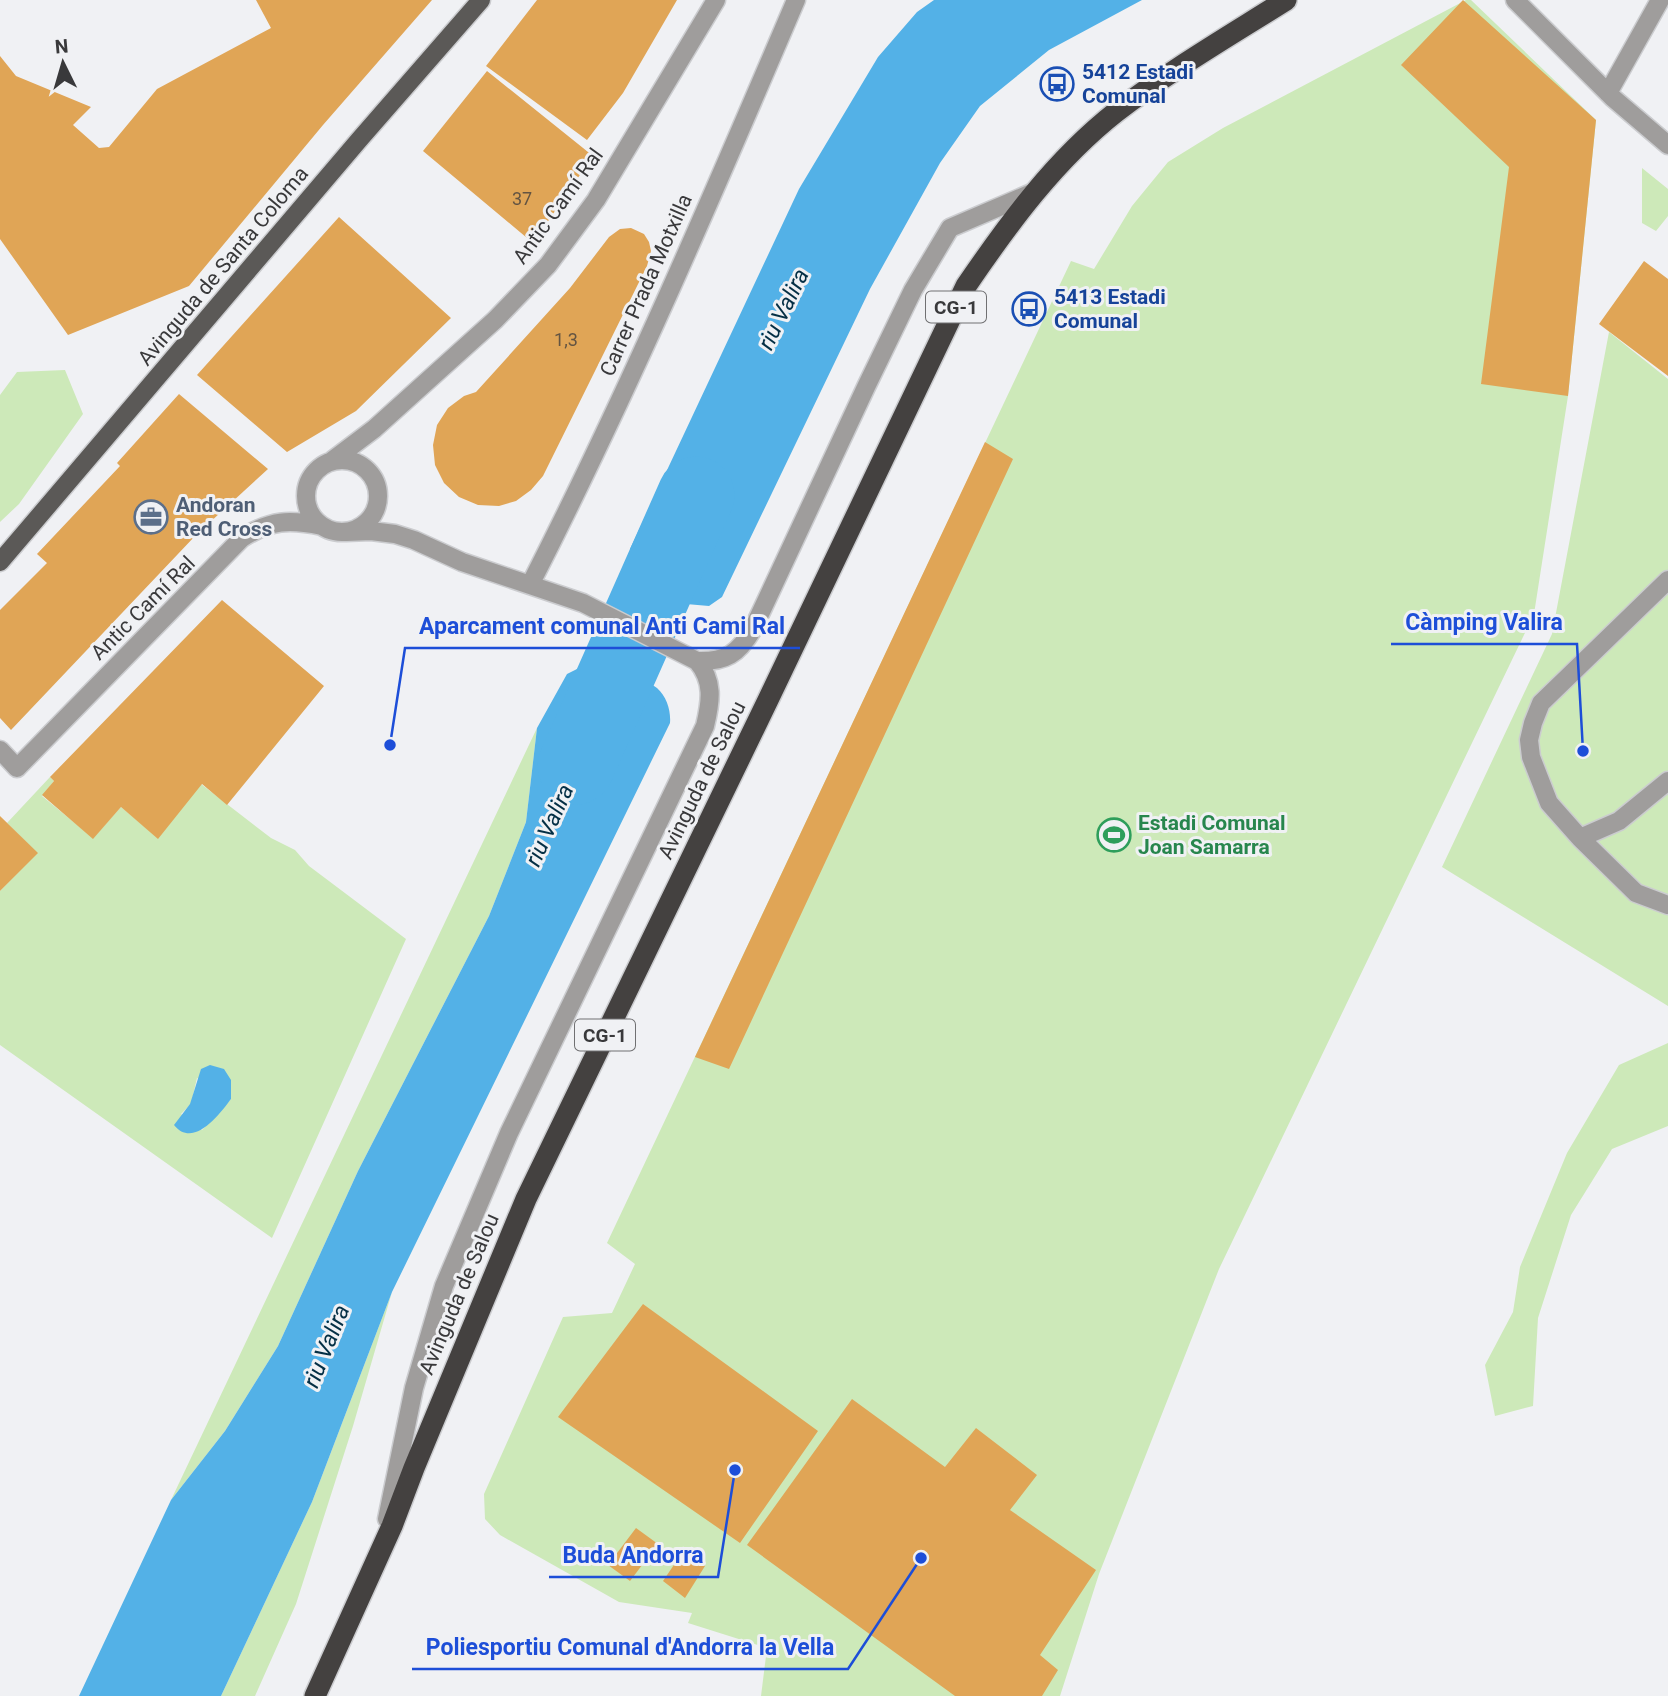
<svg xmlns="http://www.w3.org/2000/svg" width="1668" height="1696" font-family="Roboto,sans-serif">
	<rect width="100%" height="100%" fill="#f0f1f4"/>
	<!-- green -->
	<path fill="#cde9b9" fill-rule="evenodd" d="M 1466,0 L 1471,0 L 1596,120 L 1568,396 L 1534,614 L 1219,1269 L 1099,1574 L 1060,1696 L 761,1696 L 767,1648 L 688,1623 L 692,1613 L 619,1602 L 500,1535 L 485,1519 L 484,1494 L 563,1317 L 612,1313 L 635,1264 L 607,1243 L 1071,261 L 1094,269 L 1132,206 L 1168,162 L 1223,128 Z
		M 1642,168 L 1668,189 L 1668,216 L 1656,231 L 1642,223 Z
		M 1609,332 L 1668,379 L 1668,1006 L 1442,867 L 1552,634 Z
		M 65,370 L 83,414 L 19,504 L 0,522 L 0,395 L 17,372 Z
		M 537,728 L 526,822 L 489,916 L 358,1171 L 278,1346 L 225,1431 L 171,1500 Z
		M 50,777 L 54,781 L 42,796 L 93,838 L 121,807 L 158,838 L 201,784 L 271,838 L 295,850 L 309,866 L 406,939 L 272,1238 L 0,1045 L 0,891 L 37,853 L 7,823 ZM 197,1078 L 231,1099 L 202,1130 L 181,1114 L 191,1104 Z
		M 1668,1043 L 1668,1126 L 1612,1149 L 1571,1215 L 1538,1318 L 1533,1406 L 1495,1416 L 1485,1365 L 1513,1312 L 1520,1267 L 1567,1153 L 1619,1065 Z
		M 392,1292 L 353,1426 L 296,1604 L 255,1696 L 221,1696 L 312,1502 Z"/>
	<!-- water -->
	<path fill="#53b1e7" d="M 934,0 L 1142,0 L 1049,50 L 980,106 L 940,163 L 870,289 L 722,597 L 709,606 L 663,602 L 640,581 L 630,564 L 630,549 L 799,189 L 878,57 L 917,12 Z
		M 589,663 C 606,664 643,678 657,688 C 667,697 671,711 670,723 L 392,1292 L 312,1502 L 221,1696 L 79,1696 L 171,1500 L 225,1431 L 278,1346 L 358,1171 L 489,916 L 526,822 L 537,728 L 567,674 Z
		M 210,1065 L 224,1069 L 231,1080 L 231,1099 C 219,1115 193,1149 174,1125 L 190,1104 L 201,1069 Z"/>
	<g fill="none" stroke-linecap="round" stroke-linejoin="round">
		<!-- river -->
		<path stroke="#53b1e7" stroke-width="77" d="M 576,766 L 696,495"/>
	</g>
	<!-- building -->
	<path fill="#e0a556" d="M 256,0 L 432,0 L 323,125 L 189,286 L 68,335 L 0,239 L 0,56 L 16,76 L 91,107 L 73,125 L 99,148 L 109,147 L 157,89 L 271,28 Z
		M 537,0 L 677,0 L 623,93 L 587,140 L 486,66 Z
		M 1463,0 L 1596,120 L 1568,396 L 1481,384 L 1509,167 L 1401,65 Z
		M 487,71 L 593,156 L 533,243 L 423,151 Z
		M 339,217 L 451,318 L 356,411 L 287,452 L 197,375 Z
		M 631,228 L 644,234 L 649,242 L 651,251 L 647,266 L 543,476 L 531,490 L 516,501 L 499,506 L 478,505 L 459,497 L 444,483 L 435,465 L 433,445 L 437,425 L 448,408 L 464,396 L 476,392 L 570,288 L 609,237 L 620,229 Z
		M 1644,261 L 1668,279 L 1668,376 L 1599,324 Z
		M 179,394 L 268,469 L 196,535 L 11,730 L 0,718 L 0,610 L 47,563 L 37,554 L 120,466 L 117,463 Z
		M 985,442 L 1013,459 L 729,1069 L 695,1057 Z
		M 222,600 L 324,686 L 227,805 L 202,784 L 158,839 L 121,807 L 93,839 L 42,795 L 54,781 L 50,777 Z
		M 0,816 L 38,853 L 0,891 Z
		M 643,1304 L 818,1431 L 740,1543 L 558,1417 Z
		M 852,1399 L 945,1467 L 976,1428 L 1037,1475 L 1010,1510 L 1096,1570 L 1040,1655 L 1058,1670 L 1042,1696 L 955,1696 L 747,1545 Z
		M 636,1528 L 658,1544 L 630,1581 L 608,1565 Z
		M 684,1550 L 705,1566 L 685,1598 L 663,1581 Z"/>
	<g fill="none" stroke-linecap="round" stroke-linejoin="round">
		<defs>
			<path id="minor" d="M 1515,0 L 1613,98 L 1668,145
				M 1608,93 L 1660,0
				M306 496a36 36 0 1 1 72 0a36 36 0 1 1-72 0Z
				M 333,460 L 374,429 L 495,320 L 548,265 L 596,200 L 716,0
				M 346,532 L 371,531 L 395,534 L 414,540 L 462,562 L 583,603 L 697,661 C 714,681 711,701 705,726 L 509,1133 L 444,1286 L 414,1388 L 387,1519
				M 1668,580 L 1541,703 L 1533,723 L 1529,740 L 1531,757 L 1549,803 L 1580,838 L 1619,821 L 1668,781
				M 530,585 C 627,395 712,197 796,0
				M 697,661 C 726,662 738,654 753,629 L 866,387 L 913,290 L 950,228 L 1034,192
				M 0,750 L 17,768 L 242,538 C 271,520 289,519 322,526
				M 1580,838 L 1636,893 L 1668,905"/>
			<path id="major" d="M 0,562 L 359,140 L 481,0"/>
			<path id="highway" d="M 315,1696 L 392,1526 L 414,1468 L 526,1199 L 768,700 L 966,286 C 1009,223 1055,160 1116,112 C 1169,71 1229,36 1286,0"/>
		</defs>
		<!-- minor casing -->
		<use href="#minor" stroke="#cbcccf" stroke-width="21"/>
		<!-- major casing -->
		<use href="#major" stroke="#cbcccf" stroke-width="21"/>
		<!-- highway casing -->
		<use href="#highway" stroke="#cbcccf" stroke-width="24"/>
		<!-- minor -->
		<use href="#minor" stroke="#9f9d9c" stroke-width="18"/>
		<!-- major -->
		<use href="#major" stroke="#5b5957" stroke-width="18"/>
		<!-- highway -->
		<use href="#highway" stroke="#444140" stroke-width="21"/>
	</g>
	<!-- icons -->
	<defs>
		<symbol id="bus-ring" viewBox="-11 -11 22 22"><circle r="9.5" fill="#f0f1f4" stroke="#1a4fb4" stroke-width="1.5"/><path d="M-5-6H5V4H4V6H2V4H-2V6H-4V4H-5ZM-3.5-4V0h7V-4ZM-3.5 1.2v1.5H-2V1.2ZM2 1.2v1.5H3.5V1.2Z" fill="#1a4fb4"/></symbol>
		<symbol id="office-ring" viewBox="-11 -11 22 22"><circle r="9.5" fill="#f0f1f4" stroke="#5c6f8a" stroke-width="1.5"/><path d="M-6-3h4V-5.5h4V-3h4V5H-6ZM-1-4.5V-3h2v-1.5ZM-6 0V1H6V0Z" fill="#5c6f8a"/></symbol>
		<symbol id="stadium-ring" viewBox="-11 -11 22 22"><circle r="9.5" fill="#f0f1f4" stroke="#2e9e5b" stroke-width="1.5"/><path d="M0-5a6.5 5 0 1 0 0 10a6.5 5 0 1 0 0-10ZM-3.5-1.8h7v3.6h-7Z" fill="#2e9e5b"/></symbol>
	</defs>
	<g fill-rule="evenodd">
		<use href="#bus-ring" x="1038" y="65" width="38" height="38"/>
		<use href="#bus-ring" x="1010" y="290" width="38" height="38"/>
		<use href="#office-ring" x="132" y="498" width="38" height="38"/>
		<use href="#stadium-ring" x="1095" y="816" width="38" height="38"/>
	</g>
	<g text-anchor="middle" stroke-width="6" stroke-linejoin="round" paint-order="stroke">
		<!-- number labels -->
		<g font-size="18" fill="#635442">
			<text x="522" y="205">37</text>
			<text x="566" y="346">1,3</text>
		</g>
		<!-- shield labels -->
		<g fill="#f0f1f4" stroke="#707072" stroke-width="2">
			<rect x="926" y="291.5" width="60" height="31" rx="5"/>
			<rect x="575" y="1019.5" width="60" height="31" rx="5"/>
		</g>
		<g font-size="19" font-weight="bold" fill="#39393b">
			<text x="956" y="314">CG-1</text>
			<text x="605" y="1042">CG-1</text>
		</g>
		<!-- transit labels -->
		<g font-size="21" font-weight="bold" fill="#164399" stroke="#f0f1f4" text-anchor="start">
			<text x="1082" y="79">5412 Estadi<tspan x="1082" dy="24">Comunal</tspan></text>
			<text x="1054" y="304">5413 Estadi<tspan x="1054" dy="24">Comunal</tspan></text>
		</g>
		<!-- street labels -->
		<g font-size="21" fill="#39393b" stroke="#f0f1f4">
			<text transform="translate(558 206) rotate(-54)" y="7">Antic Camí Ral</text>
			<text transform="translate(223 266) rotate(-50)" y="7">Avinguda de Santa Coloma</text>
			<text transform="translate(646 285) rotate(-66)" y="7">Carrer Prada Motxilla</text>
			<text transform="translate(143 608) rotate(-45)" y="7">Antic Camí Ral</text>
			<text transform="translate(702 780) rotate(-64)" y="7">Avinguda de Salou</text>
			<text transform="translate(459 1294) rotate(-67)" y="7">Avinguda de Salou</text>
		</g>
		<!-- service labels -->
		<g font-size="21" font-weight="bold" fill="#4e5e75" stroke="#f0f1f4" text-anchor="start">
			<text x="176" y="512">Andoran<tspan x="176" dy="24">Red Cross</tspan></text>
		</g>
		<!-- leisure labels -->
		<g font-size="21" font-weight="bold" fill="#27864d" stroke="#f0f1f4" text-anchor="start">
			<text x="1138" y="830">Estadi Comunal<tspan x="1138" dy="24">Joan Samarra</tspan></text>
		</g>
		<!-- water labels -->
		<g font-size="23" font-style="italic" fill="#042f45" stroke="#f0f1f4">
			<text transform="translate(783 309) rotate(-64)" y="8">riu Valira</text>
			<text transform="translate(549 825) rotate(-66)" y="8">riu Valira</text>
			<text transform="translate(326 1346) rotate(-68)" y="8">riu Valira</text>
		</g>
	</g>
	<!-- callouts -->
	<path fill="none" stroke="#1d4ed8" stroke-width="2.5" d="M1583 751L1577 644H1391M390 745L405 648H800M735 1470L718 1577H549M921 1558L848 1669H412"/>
	<g fill="#1d4ed8" stroke="#f0f1f4" stroke-width="2.5">
		<circle cx="1583" cy="751" r="7"/>
		<circle cx="390" cy="745" r="7"/>
		<circle cx="735" cy="1470" r="7"/>
		<circle cx="921" cy="1558" r="7"/>
	</g>
	<g font-size="23" text-anchor="middle" font-weight="bold" fill="#1d4ed8" stroke="#f0f1f4" stroke-width="6" stroke-linejoin="round" paint-order="stroke">
		<text x="1484" y="630">Càmping Valira</text>
		<text x="602" y="634">Aparcament comunal Anti Cami Ral</text>
		<text x="633" y="1563">Buda Andorra</text>
		<text x="630" y="1655">Poliesportiu Comunal d'Andorra la Vella</text>
	</g>
	<!-- north arrow -->
	<g transform="translate(63 63) rotate(355)" stroke="#f0f1f4" stroke-width="5" paint-order="stroke">
	<path d="M0-5L12 26L0 18L-12 26Z" fill="#39393b"/>
	<text y="-10" font-size="19" font-weight="bold" text-anchor="middle" fill="#39393b">N</text>
	</g>
</svg>
